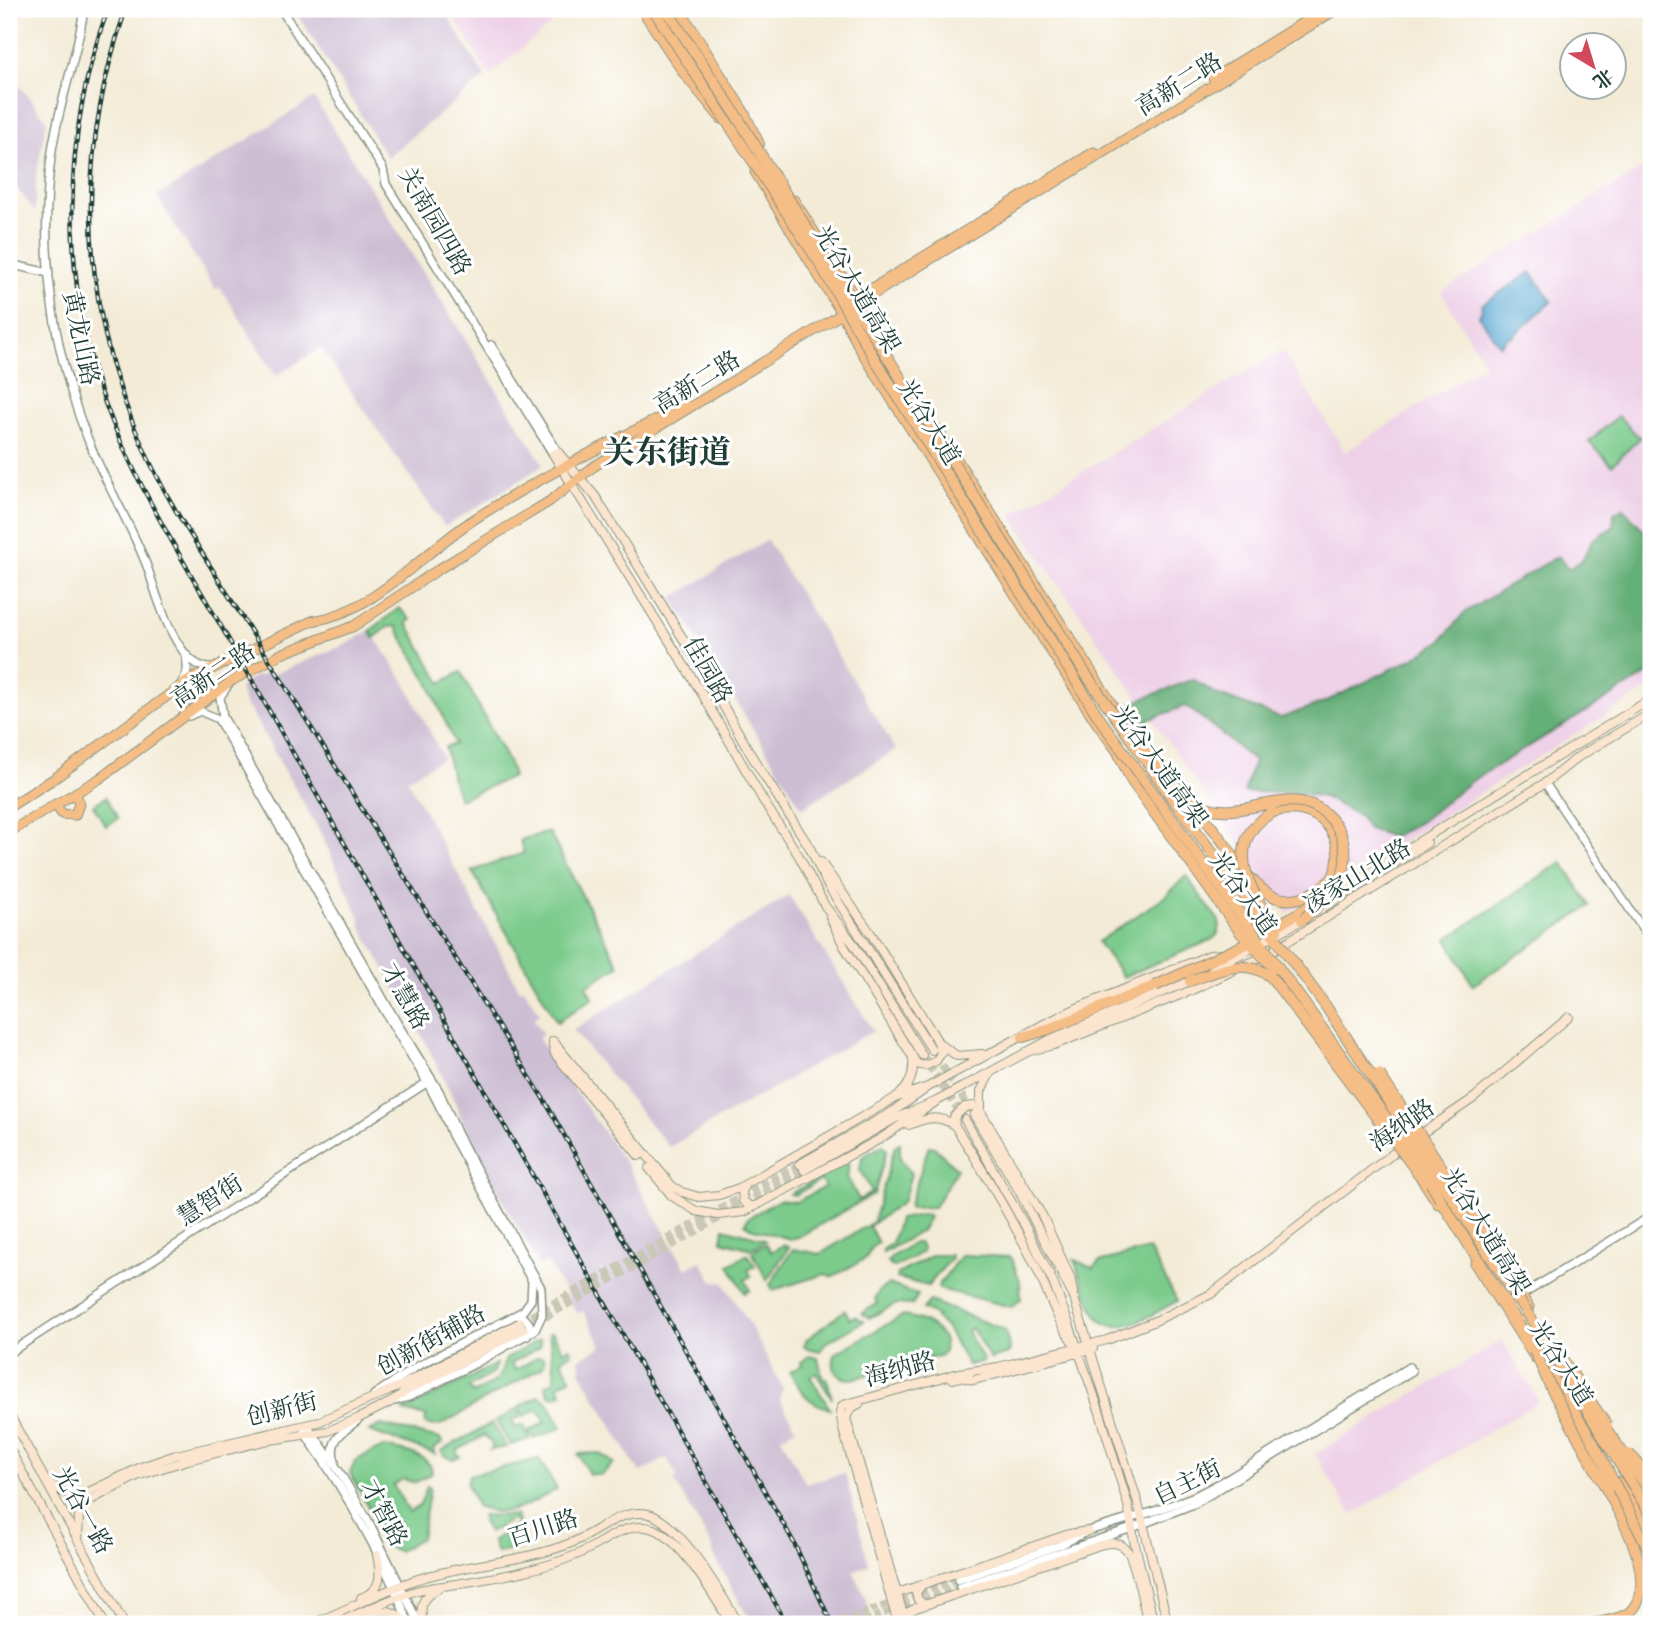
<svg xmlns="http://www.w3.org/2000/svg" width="1660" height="1633" font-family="'Gentium Book Plus','Noto Serif SC',serif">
	<rect width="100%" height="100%" fill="#fff"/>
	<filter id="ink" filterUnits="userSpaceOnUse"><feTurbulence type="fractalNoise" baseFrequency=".0143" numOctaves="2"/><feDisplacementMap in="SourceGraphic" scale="14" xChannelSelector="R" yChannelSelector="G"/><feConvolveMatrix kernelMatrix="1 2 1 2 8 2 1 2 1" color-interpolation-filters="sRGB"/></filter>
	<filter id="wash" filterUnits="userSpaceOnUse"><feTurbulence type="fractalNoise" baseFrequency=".00686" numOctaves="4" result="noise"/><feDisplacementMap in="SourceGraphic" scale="28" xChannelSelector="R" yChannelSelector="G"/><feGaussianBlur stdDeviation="1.57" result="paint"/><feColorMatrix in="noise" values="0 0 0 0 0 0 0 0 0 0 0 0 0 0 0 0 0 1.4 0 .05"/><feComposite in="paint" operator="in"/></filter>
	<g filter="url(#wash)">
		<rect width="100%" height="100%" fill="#f3ebd6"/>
		<!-- built -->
		<path fill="#eed0e7" d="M 448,9 L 569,9 L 490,75 Z
			M 1651,163 L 1651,687 L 1287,913 L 1011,515 L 1282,350 L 1345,452 L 1485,364 L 1441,292 Z
			M 1502,1340 L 1539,1401 L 1352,1515 L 1315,1454 Z"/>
		<!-- industrial -->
		<path fill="#ccbed3" d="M 294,9 L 443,9 L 485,77 L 387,157 Z
			M 9,73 L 47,120 L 36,175 L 35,212 L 17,188 L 9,194 Z
			M 314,98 L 543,464 L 539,468 L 445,527 L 321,348 L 276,376 L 220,287 L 215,289 L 157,197 Z
			M 767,540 L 896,750 L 802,808 L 672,598 Z
			M 370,631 L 405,682 L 443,758 L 407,779 L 520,990 L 524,989 L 540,1014 L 533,1019 L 543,1034 L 538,1038 L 626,1164 L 686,1269 L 701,1261 L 713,1281 L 723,1282 L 749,1323 L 783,1389 L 779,1398 L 796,1428 L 781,1437 L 806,1484 L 845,1473 L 869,1565 L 853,1571 L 866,1598 L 869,1624 L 752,1624 L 712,1552 L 714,1550 L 674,1480 L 678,1478 L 667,1458 L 641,1472 L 637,1466 L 635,1466 L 579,1369 L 582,1367 L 578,1360 L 602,1346 L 583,1311 L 577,1313 L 547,1262 L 539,1266 L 471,1142 L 455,1102 L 425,1041 L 361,927 L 360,918 L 321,834 L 249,708 L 247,709 L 239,688 L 255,676 L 260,677 L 268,671 L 271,675 L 345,645 Z
			M 789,895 L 873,1031 L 669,1147 L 573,1030 Z"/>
		<!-- green -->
		<path fill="#7ccb8c" stroke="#4e8460" stroke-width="2" d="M 1618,416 L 1640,438 L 1612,465 L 1589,442 Z
			M 399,608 L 411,620 L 407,623 L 441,683 L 461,672 L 509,764 L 513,777 L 459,799 L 452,779 L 445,747 L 455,744 L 430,686 L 396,626 L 388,627 L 374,638 L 370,631 Z
			M 106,797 L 118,818 L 106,826 L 93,805 Z
			M 549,832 L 619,966 L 586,986 L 593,998 L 557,1022 L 472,871 L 524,853 L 520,840 Z
			M 1562,862 L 1590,906 L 1473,985 L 1447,939 Z
			M 1186,876 L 1219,921 C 1221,929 1218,936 1211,940 L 1123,977 L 1098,942 L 1167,895 Z
			M 900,1143 L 900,1158 L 911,1174 L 903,1202 L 869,1226 L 878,1243 L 872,1247 L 866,1258 L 832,1277 L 825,1274 L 773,1290 L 770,1284 L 793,1249 L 820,1254 L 873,1222 L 895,1146 Z
			M 883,1145 L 887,1150 L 874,1194 L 798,1237 L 790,1239 L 750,1228 L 745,1224 L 748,1218 L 779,1200 L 796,1202 L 825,1187 L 821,1180 L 795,1195 L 790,1194 L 846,1162 L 849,1164 L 847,1177 L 859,1200 L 872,1192 L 860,1170 L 862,1157 Z
			M 929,1146 L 934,1147 L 957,1169 L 934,1207 L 910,1208 L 909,1206 Z
			M 926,1214 L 929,1217 L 921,1231 L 883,1253 L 883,1249 L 892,1243 L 899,1219 Z
			M 724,1228 L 764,1239 L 765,1241 L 751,1249 L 722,1241 Z
			M 914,1243 L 918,1243 L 922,1247 L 922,1252 L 895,1267 L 891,1266 L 888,1262 L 891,1257 Z
			M 766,1244 L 771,1252 L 783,1245 L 789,1247 L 767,1280 L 752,1252 Z
			M 1149,1249 L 1177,1301 C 1158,1311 1114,1342 1097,1316 C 1087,1300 1081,1278 1074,1260 L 1094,1268 L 1099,1262 Z
			M 748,1254 L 755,1266 L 748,1270 L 751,1276 L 745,1280 L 750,1290 L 745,1293 L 729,1265 Z
			M 933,1255 L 950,1255 L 951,1258 L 928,1286 L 897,1278 L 898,1274 Z
			M 961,1255 L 1011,1257 L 1020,1281 L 1021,1299 L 1011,1307 L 939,1289 L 938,1286 Z
			M 889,1284 L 918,1295 L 912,1305 L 896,1304 L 869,1318 L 862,1313 L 877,1304 L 875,1298 L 880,1290 Z
			M 930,1301 L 1005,1330 L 1010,1351 L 1007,1352 L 1008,1354 L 990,1359 L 972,1328 L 967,1331 L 984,1361 L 968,1365 L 946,1327 L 936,1319 L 937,1316 L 923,1309 Z
			M 845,1310 L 850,1319 L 855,1316 L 864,1321 L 826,1343 L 820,1351 L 806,1348 L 804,1346 L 806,1340 Z
			M 902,1316 C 920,1318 949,1329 944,1352 L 939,1356 L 852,1379 C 836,1380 830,1366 836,1353 Z
			M 549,1333 L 553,1333 L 563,1351 L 570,1348 L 572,1353 L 561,1360 L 571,1378 L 558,1385 L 562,1393 L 555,1397 L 549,1395 L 545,1385 L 553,1382 L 555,1376 Z
			M 540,1339 L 540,1347 L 511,1363 L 516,1370 L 539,1356 L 544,1357 L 545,1363 L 541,1368 L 442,1424 L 435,1426 L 425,1424 L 426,1416 L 403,1411 L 496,1364 L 493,1373 L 469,1387 L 473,1394 L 498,1379 L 506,1359 Z
			M 809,1356 L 818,1358 L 823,1379 L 827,1378 L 832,1399 L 816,1373 L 810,1376 L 830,1409 C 806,1402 802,1393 790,1372 L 802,1365 L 801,1362 Z
			M 539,1396 L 547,1401 L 562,1427 L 535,1439 L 529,1431 L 546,1422 L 538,1409 L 524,1416 L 519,1407 Z
			M 517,1409 L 521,1416 L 512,1421 L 516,1428 L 523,1425 L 531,1439 L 510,1445 L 496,1421 Z
			M 492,1423 L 506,1447 L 490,1450 L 493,1446 L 485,1435 L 458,1450 L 457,1453 L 460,1457 L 453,1459 L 444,1456 L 441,1451 Z
			M 381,1425 L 440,1439 L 443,1442 L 433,1449 L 435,1454 L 369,1431 Z
			M 383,1447 C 398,1449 432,1455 432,1473 L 415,1483 L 403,1479 L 393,1485 L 409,1512 L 420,1505 L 427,1486 L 430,1488 L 421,1538 L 398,1551 L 390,1548 L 350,1473 L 356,1460 Z
			M 599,1453 L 614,1463 L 601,1475 L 589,1474 L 578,1454 Z
			M 539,1459 L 557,1489 C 530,1504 508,1520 477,1507 L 467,1484 L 469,1475 Z
			M 517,1515 L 520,1548 L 497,1553 L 492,1541 L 517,1525 L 513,1519 L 488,1533 L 481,1516 Z"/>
		<!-- forest -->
		<path fill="#65af78" stroke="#427656" stroke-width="2" d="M 1623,508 L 1651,538 L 1651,672 L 1470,782 L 1420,822 L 1392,837 L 1368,829 L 1359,816 L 1324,797 L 1298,793 L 1244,792 L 1254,761 C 1231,743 1210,722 1185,706 L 1145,721 L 1132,703 L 1193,679 L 1216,694 L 1281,718 L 1327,701 L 1412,659 L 1441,641 L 1464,613 L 1558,556 L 1568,569 L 1583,559 L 1592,540 L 1613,527 L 1614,513 Z"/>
		<!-- water -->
		<path fill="#57a6d1" stroke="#3b7282" stroke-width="2" d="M 1531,272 L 1552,301 L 1512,337 L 1508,337 L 1500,346 L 1479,316 L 1482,310 L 1481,305 Z"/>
	</g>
	<g filter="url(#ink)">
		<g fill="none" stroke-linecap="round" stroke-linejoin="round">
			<!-- tertiary-tunnel -->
			<path stroke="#c9c8b6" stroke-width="7" stroke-dasharray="7 3.5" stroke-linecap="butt" d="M 831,1624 L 958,1580
				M 854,1624 L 960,1587"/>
			<!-- secondary-tunnel -->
			<path stroke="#c9c8b6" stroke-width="8" stroke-dasharray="8 4" stroke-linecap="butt" d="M 922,1055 L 965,1120
				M 935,1055 L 974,1115
				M 521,1322 L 800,1164
				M 524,1329 L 804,1170"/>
			<defs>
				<path id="tertiary" d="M 84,9 C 77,59 57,107 51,158 C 38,258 54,361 94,454 C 111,493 133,529 148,569 C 157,596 177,671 213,668
					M 281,9 L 383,169 L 386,184 L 553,454
					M 9,264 L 49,273
					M 491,345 L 558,452
					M 181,684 C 188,675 188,668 186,656
					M 227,687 L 220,697 L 223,717 L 397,1023 L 439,1091 L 458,1135 L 541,1288 L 542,1315 L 535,1330 L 478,1362 L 409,1397 L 395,1401
					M 189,716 L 200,711 L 218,719 L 391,1022 C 413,1060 437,1094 452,1135 L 532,1281 L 531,1300 L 523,1311 L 416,1367 L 374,1395
					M 1545,783 L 1651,941
					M 1522,1295 L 1651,1216
					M 517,1315 C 525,1318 529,1320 531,1329 L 527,1336
					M 9,1353 L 431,1080
					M 307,1425 L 339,1471 L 369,1522 L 419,1624
					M 304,1432 C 345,1491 383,1556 409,1624
					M 335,1461 C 328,1441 342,1432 357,1421
					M 958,1580 L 1060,1545 L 1088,1531 L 1152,1512 L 1195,1496 L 1231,1477 L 1409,1367
					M 960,1587 L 1132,1528 L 1196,1503 L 1412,1371"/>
				<path id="secondary" d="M 558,452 L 595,496 L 711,684 L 753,758 L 810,848 L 827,884 L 932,1050
					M 553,454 L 704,697 L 764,802 L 799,856 L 825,906 L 853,943 L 922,1055
					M 821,862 L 870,932 L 938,1042 L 941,1053 L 936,1061 L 925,1066 L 917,1064 L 844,946 L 830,917
					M 1332,895 L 1651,699
					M 1316,912 L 1427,843
					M 553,1041 L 672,1186 L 682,1192 L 699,1197 L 719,1195 L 739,1188 L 895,1098 L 928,1087 L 1044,1024 L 1077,1008 L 1210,955 L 1219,954
					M 940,1044 L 957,1056 L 982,1054
					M 553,1045 L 555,1054 L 639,1156
					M 1026,1052 L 1054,1045 L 1190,991 L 1264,956 L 1545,783 L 1578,757 L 1651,713
					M 991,1072 L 981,1091 L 981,1112 L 1043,1217 L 1070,1277 L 1073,1292
					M 900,1094 C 911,1085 914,1073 913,1059
					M 974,1115 L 1018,1189 L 1074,1298 L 1138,1503 L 1168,1624
					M 965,1120 L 1024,1224 L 1052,1280 L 1068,1321 L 1100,1413 L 1128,1505 L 1134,1540 L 1154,1624
					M 909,1125 C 926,1118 939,1114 955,1126 C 984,1171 1010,1216 1034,1263 C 1047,1289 1055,1317 1072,1341
					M 955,1126 L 954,1117 L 965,1107 L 974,1106 L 981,1112
					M 1415,1138 L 1474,1098 L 1569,1017
					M 800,1164 L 892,1112 L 923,1091
					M 649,1168 L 672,1196 L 696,1211 L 718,1215 L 744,1212 L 880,1139 L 937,1101
					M 804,1170 L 896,1118 L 937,1101 L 1051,1039 L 1190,981
					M 746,1185 L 742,1191 L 743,1201 L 750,1206 L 756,1206
					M 953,1379 L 960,1377 L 974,1380 L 1093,1349
					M 859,1404 L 851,1408 L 846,1418 L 906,1624
					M 9,1414 L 124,1624
					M 9,1448 L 105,1624
					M 45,1480 L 65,1493 L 84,1494 L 141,1467 L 176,1455 L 318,1422 L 402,1385 L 521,1322
					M 78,1540 L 79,1515 L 87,1502 L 137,1476 L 188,1460 L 264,1441 L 328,1431 L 359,1418 L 391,1402 L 405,1392 L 524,1329
					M 921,1586 L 916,1593 L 918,1600 L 925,1605
					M 895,1594 L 1069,1534 L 1088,1531
					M 361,1598 C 383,1589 381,1575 377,1555
					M 367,1613 C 384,1609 396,1609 407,1624
					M 899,1617 L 916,1608 L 1094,1547 C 1105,1543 1117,1540 1126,1549 C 1135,1558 1144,1609 1148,1624
					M 312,1624 C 346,1610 380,1592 415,1580 C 466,1563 521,1563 571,1543 C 595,1534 622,1507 649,1514 C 681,1523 722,1596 739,1624
					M 335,1624 C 363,1612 389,1598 419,1590 C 431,1587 444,1586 456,1584 C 496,1577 538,1571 576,1555 C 601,1545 626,1519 654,1529 C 681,1539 716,1599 731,1624
					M 423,1624 C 420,1605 420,1598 439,1588
					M 898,1624 L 843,1429 L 840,1411 L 843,1405 L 959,1373 L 998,1367 L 1107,1340 L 1155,1321 L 1211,1294 L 1404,1145"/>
				<path id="primary" d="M 1213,78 L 1325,9
					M 755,172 L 842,314 L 860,349 L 1071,683 L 1096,722 L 1155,804
					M 794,200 L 854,295
					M 850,302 L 1094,152
					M 937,428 L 1117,712
					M 55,804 L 62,814 L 75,815 L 79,804 L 76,792
					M 9,807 L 55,778 L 189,680 L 312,621 C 378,611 422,552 476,518 C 544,475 615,439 687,405
					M 9,832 L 99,779 L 233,680 L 281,654 L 354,626 L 439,569 L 550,501 L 593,467 L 1337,9
					M 1421,1178 L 1438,1204
					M 1475,1264 L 1535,1358
					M 1512,1281 L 1529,1307
					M 1642,1492 L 1651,1506"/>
				<path id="trunk" d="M 642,9 L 684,73 L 722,119
					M 679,9 L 744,113 L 759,144
					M 1119,754 L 1131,780 L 1161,822
					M 1173,796 C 1182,802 1193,807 1201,815 C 1242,855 1263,938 1332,879
					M 1273,812 C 1315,799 1352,835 1333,877 C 1326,894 1311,906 1295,915
					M 1023,1037 L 1046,1030 L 1155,986
					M 1461,1196 L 1505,1271
					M 1440,1199 L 1595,1445
					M 1618,1482 L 1651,1535
					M 1588,1624 C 1602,1622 1617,1620 1629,1613 C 1660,1586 1625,1522 1607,1490"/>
			</defs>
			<!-- tertiary casing -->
			<use href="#tertiary" stroke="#899485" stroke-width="10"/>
			<!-- secondary casing -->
			<use href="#secondary" stroke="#899485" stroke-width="10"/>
			<!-- primary casing -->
			<use href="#primary" stroke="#899485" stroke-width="11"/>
			<!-- trunk casing -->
			<use href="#trunk" stroke="#899485" stroke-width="12"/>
			<!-- tertiary -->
			<use href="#tertiary" stroke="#fff" stroke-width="7"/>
			<!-- secondary -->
			<use href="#secondary" stroke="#fbe5cf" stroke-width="8"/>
			<!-- primary -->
			<use href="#primary" stroke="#f6be87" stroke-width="9"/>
			<!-- trunk -->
			<use href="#trunk" stroke="#f6be87" stroke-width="10"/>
			<defs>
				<path id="rail" d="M 108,9 C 62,133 60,279 105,403 C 137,489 188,568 233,647 L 787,1624
					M 126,9 C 64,185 85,362 182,521 L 546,1103 L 793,1541 L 832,1624"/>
			</defs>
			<!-- rail casing -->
			<use href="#rail" stroke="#1f3d34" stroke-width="4.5"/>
			<!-- rail -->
			<use href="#rail" stroke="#fff" stroke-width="2" stroke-dasharray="5" stroke-linecap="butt"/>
			<defs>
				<path id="secondary-bridge" d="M 1212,970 L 1302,920"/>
				<path id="trunk-bridge" d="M 653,9 L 819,262 L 874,358 L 1100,719 L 1420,1165 L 1440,1199
					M 666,9 L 733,110 L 1085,673 L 1172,798 L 1325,1005 L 1525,1309 L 1651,1515
					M 1140,745 C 1161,767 1176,796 1206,807 C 1245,821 1290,783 1325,813 C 1335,822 1342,833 1344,845 C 1352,879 1325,901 1302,920
					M 1273,812 C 1219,841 1252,895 1277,931
					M 1161,822 L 1241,933 L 1274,968
					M 1272,929 L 1295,915
					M 1190,981 C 1218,971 1244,957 1271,977 L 1424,1181
					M 1155,986 L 1253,941
					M 1379,1074 L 1461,1196
					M 1534,1350 L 1551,1388 L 1607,1490
					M 1557,1351 L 1607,1426
					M 1601,1422 L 1645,1484
					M 1592,1440 L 1651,1554
					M 1629,1454 L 1651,1477"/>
			</defs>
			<!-- secondary-bridge casing -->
			<use href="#secondary-bridge" stroke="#899485" stroke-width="10" stroke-linecap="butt"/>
			<!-- trunk-bridge casing -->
			<use href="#trunk-bridge" stroke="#899485" stroke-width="12" stroke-linecap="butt"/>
			<!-- secondary-bridge -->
			<use href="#secondary-bridge" stroke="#fbe5cf" stroke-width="8"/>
			<!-- trunk-bridge -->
			<use href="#trunk-bridge" stroke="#f6be87" stroke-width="10"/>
		</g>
	</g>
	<g text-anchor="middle" stroke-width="6" stroke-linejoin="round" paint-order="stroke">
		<!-- street labels -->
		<g font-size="24" fill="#1f3d34" stroke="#fff">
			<text transform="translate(1179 84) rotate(-32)" y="8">高新二路</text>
			<text transform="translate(435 221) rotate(60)" y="8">关南园四路</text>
			<text transform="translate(857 289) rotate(59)" y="8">光谷大道高架</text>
			<text transform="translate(81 338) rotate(78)" y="8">黄龙山路</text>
			<text transform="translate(697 382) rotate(-32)" y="8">高新二路</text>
			<text transform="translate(929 422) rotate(58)" y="8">光谷大道</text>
			<text transform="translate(708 670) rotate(60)" y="8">佳园路</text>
			<text transform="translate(213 675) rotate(-34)" y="8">高新二路</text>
			<text transform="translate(1160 766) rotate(54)" y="8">光谷大道高架</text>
			<text transform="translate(1357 876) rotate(-31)" y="8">凌家山北路</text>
			<text transform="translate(1243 893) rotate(54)" y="8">光谷大道</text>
			<text transform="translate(405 996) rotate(60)" y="8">才慧路</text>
			<text transform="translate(1402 1125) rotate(-35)" y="8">海纳路</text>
			<text transform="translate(210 1200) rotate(-33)" y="8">慧智街</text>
			<text transform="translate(1486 1231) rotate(58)" y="8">光谷大道高架</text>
			<text transform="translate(431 1340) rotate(-29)" y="8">创新街辅路</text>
			<text transform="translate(1561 1363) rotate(57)" y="8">光谷大道</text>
			<text transform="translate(900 1369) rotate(-15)" y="8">海纳路</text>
			<text transform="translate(282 1409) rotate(-14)" y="8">创新街</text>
			<text transform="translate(1187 1482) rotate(-26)" y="8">自主街</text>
			<text transform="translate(83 1510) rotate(61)" y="8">光谷一路</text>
			<text transform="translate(384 1513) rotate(62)" y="8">才智路</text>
			<text transform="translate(543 1528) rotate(-18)" y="8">百川路</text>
		</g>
		<!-- district labels -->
		<g font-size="32" font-weight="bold" fill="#1f3d34" stroke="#fff">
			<text x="667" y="463">关东街道</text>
		</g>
	</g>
	<!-- margin -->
	<rect width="1660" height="1633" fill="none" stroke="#fff" stroke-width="35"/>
	<!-- north arrow -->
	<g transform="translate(1593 66) rotate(142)"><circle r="33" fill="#ffffff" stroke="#a5b1ae" stroke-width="2"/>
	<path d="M0-5L12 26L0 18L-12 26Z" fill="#d1495b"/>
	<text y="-10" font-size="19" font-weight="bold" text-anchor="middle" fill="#1f3d34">北</text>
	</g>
</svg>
